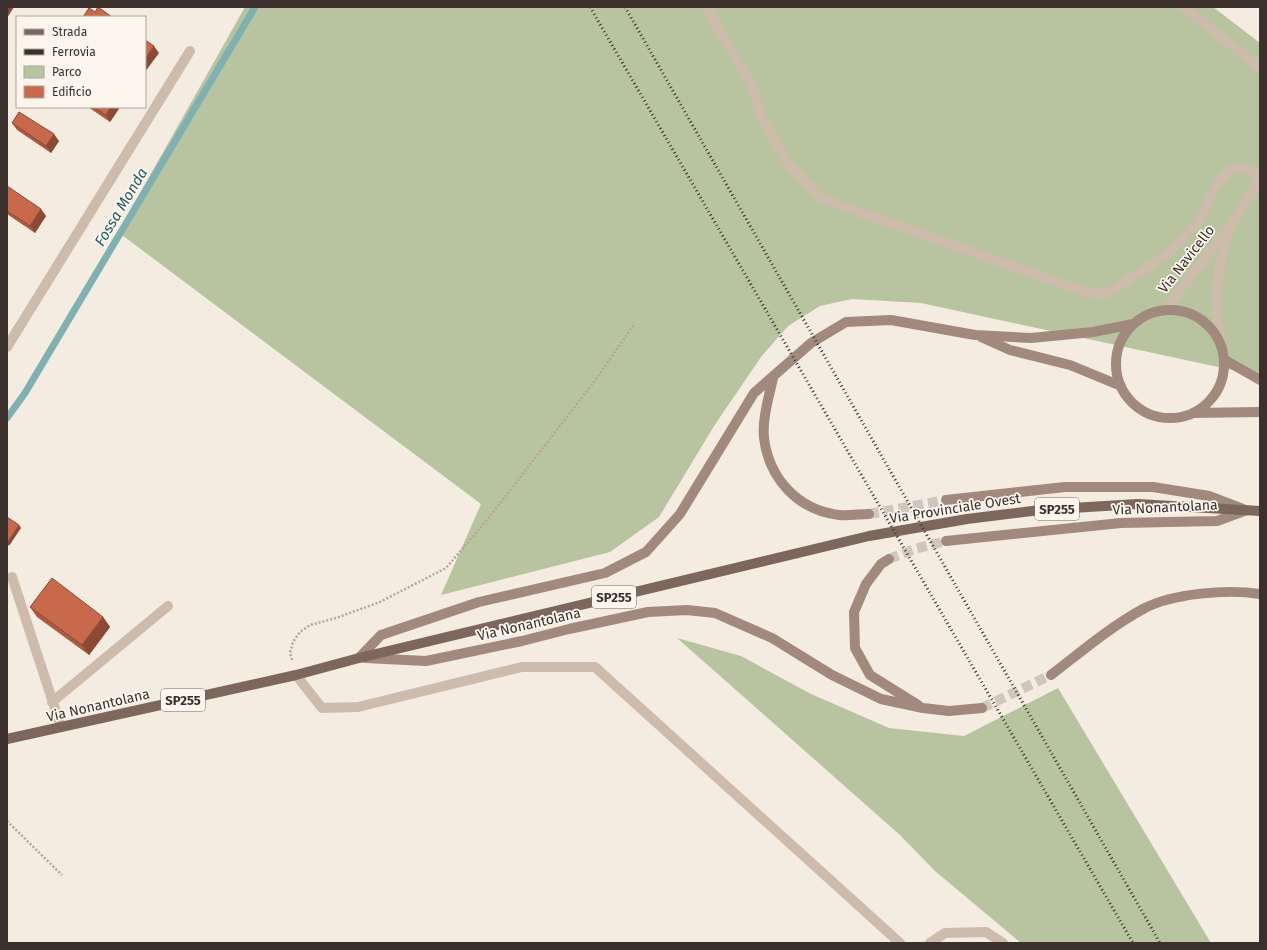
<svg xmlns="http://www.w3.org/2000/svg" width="1267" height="950" font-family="'Fira Sans',sans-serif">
	<rect width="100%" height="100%" fill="#f4ebe1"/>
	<!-- green -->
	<path fill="#b8c4a0" d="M 245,7 L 1213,7 L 1260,43 L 1260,376 L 921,303 L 852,299 L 820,306 L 788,326 L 761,357 L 716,423 L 659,517 L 610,552 L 441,595 L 481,504 L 118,232 Z
		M 677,638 L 741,656 L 811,694 L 889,728 L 964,736 L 1058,688 L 1211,943 L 1021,943 L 935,871 L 900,835 Z"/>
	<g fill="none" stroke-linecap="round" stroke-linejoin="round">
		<!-- stream -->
		<path stroke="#7fb0b2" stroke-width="7" d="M 7,418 L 25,393 L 255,7"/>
		<!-- secondary-tunnel -->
		<path stroke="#cfc6bd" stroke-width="10" stroke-dasharray="10 5" stroke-linecap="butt" d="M 869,514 L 946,500
			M 889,559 L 915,549 L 946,541
			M 982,708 L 1051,675"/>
		<!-- path -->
		<path stroke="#b9a596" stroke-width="2.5" stroke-dasharray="2 2" stroke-linecap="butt" d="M 292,660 L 290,653 L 293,642 L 300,632 L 310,625 L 336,618 L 380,602 L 446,568 L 488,519 L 594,382 L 635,323
			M 7,821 L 62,875"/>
		<!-- service -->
		<path stroke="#cdbbac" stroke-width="10" d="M 706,7 L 752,85 L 760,115 L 785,160 L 820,198 L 1088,293 L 1107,294 L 1165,256 L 1200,220 L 1215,187 L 1225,174 L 1233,169 L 1242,168 L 1260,175
			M 1184,7 L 1260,68
			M 7,347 L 190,51
			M 12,577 L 61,727
			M 52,702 L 168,606"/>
		<!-- minor -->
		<path stroke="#cdbbac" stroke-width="10" d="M 1165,310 L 1230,226 L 1260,180
			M 1220,341 L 1216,306 L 1219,270 L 1229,230
			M 296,675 L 322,708 L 358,707 L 522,667 L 595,667 L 900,943
			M 930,943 L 945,933 L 986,932 L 1003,943"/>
		<!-- secondary -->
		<path stroke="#a18a7d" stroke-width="10" d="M1116 364a54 54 0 1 1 108 0a54 54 0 1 1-108 0Z
			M 981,337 L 1010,350 L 1070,365 L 1121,386
			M 1225,360 L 1260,380
			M 773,378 C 769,397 762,419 764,438 C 769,479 798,510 839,515 C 849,516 860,514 869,514
			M 1193,413 L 1260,412
			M 946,500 L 1065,487 L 1153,487 L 1209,496 L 1243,509
			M 946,541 L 1121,523 L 1217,521 L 1247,510
			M 889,559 L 881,564 L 866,584 L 854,612 L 855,648 L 870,675 L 918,705
			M 359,658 L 381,635 L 479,602 L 605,573 L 646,552 L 680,514 L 754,393 L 811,343 L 846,322 L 891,320 L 975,335 L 1031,338 L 1093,332 L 1133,324
			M 365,658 L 426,661 L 522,641 L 569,629 L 648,612 L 687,610 L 715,613 L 772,638 L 832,675 L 881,699 L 923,708 L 949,711 L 982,708
			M 1051,675 C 1081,652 1110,627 1143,609 C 1173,593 1228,589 1260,594"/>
		<!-- primary -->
		<path stroke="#7d675c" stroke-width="10" d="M 7,739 L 296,675 L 359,658 L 869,536 L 967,519 L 1040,510 L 1137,504 L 1260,511"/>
		<!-- rail -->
		<path stroke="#3b302b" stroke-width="3" stroke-dasharray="1 3" stroke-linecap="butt" d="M 590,7 L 1133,943
			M 625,7 L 1160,943"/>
	</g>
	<!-- wall -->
	<path fill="#ac5a40" d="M 88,107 L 120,107 L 110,122 Z
		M 12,123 L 59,141 L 51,153 L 17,130 Z
		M 7,186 L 46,216 L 35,233 L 7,214 Z
		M 30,607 L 103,617 L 110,627 L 89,655 L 37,617 Z"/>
	<!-- shaded-wall -->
	<path fill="#8c4a34" d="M 7,7 L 14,7 L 7,18 Z
		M 154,46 L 159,53 L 145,72 L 145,59 Z
		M 111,107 L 120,107 L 110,122 L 106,115 Z
		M 54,134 L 59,141 L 51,153 L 46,146 Z
		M 41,209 L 46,216 L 35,233 L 30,226 Z
		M 19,525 L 21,528 L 9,546 L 7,543 Z
		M 103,617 L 110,627 L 89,655 L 82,645 Z"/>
	<!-- building -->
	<path fill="#c8694b" stroke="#8c4a34" d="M 98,7 L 112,17 L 83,17 L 89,8 L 95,12 Z
		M 145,40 L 154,46 L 145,59 Z
		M 93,107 L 111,107 L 106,115 Z
		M 19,112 L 54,134 L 46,146 L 12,123 Z
		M 7,186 L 41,209 L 30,226 L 7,211 Z
		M 7,517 L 19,525 L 7,543 Z
		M 52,578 L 103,617 L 82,645 L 30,607 Z"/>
	<g text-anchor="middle" stroke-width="3.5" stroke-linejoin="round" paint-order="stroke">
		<!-- shield labels -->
		<g fill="#fbf5ee" stroke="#756b66" stroke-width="1">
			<rect x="1035" y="498" width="44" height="22" rx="3"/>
			<rect x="592" y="586" width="44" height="22" rx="3"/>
			<rect x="161" y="689" width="44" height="22" rx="3"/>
		</g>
		<g font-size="13" font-weight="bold" fill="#3b302b">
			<text x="1057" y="514">SP255</text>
			<text x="614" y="602">SP255</text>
			<text x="183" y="705">SP255</text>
		</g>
		<!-- street labels -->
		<g font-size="14" fill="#3b302b" stroke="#fbf5ee">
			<text transform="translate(1186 259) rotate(-52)" y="5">Via Navicello</text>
			<text transform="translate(1165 507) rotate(-3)" y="5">Via Nonantolana</text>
			<text transform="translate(955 508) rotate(-9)" y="5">Via Provinciale Ovest</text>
			<text transform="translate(529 624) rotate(-13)" y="5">Via Nonantolana</text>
			<text transform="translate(98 705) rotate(-13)" y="5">Via Nonantolana</text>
		</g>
		<!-- water labels -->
		<g font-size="15" font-style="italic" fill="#1f5a5e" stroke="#fbf5ee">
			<text transform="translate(121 207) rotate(-59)" y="5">Fossa Monda</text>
		</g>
	</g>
	<!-- border -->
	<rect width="1267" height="950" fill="none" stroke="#3b302b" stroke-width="16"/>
	<!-- legend -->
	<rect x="16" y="16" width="130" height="92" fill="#fbf5ee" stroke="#aea6a0"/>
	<rect x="24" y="29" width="20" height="6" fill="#7d675c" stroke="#aea6a0"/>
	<text x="52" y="36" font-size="12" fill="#3b302b">Strada</text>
	<rect x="24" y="49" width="20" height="6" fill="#3b302b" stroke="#aea6a0"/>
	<text x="52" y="56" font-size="12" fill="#3b302b">Ferrovia</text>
	<rect x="24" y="66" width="20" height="12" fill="#b8c4a0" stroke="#aea6a0"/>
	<text x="52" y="76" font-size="12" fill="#3b302b">Parco</text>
	<rect x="24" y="86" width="20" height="12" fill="#c8694b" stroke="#aea6a0"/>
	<text x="52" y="96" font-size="12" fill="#3b302b">Edificio</text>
</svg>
